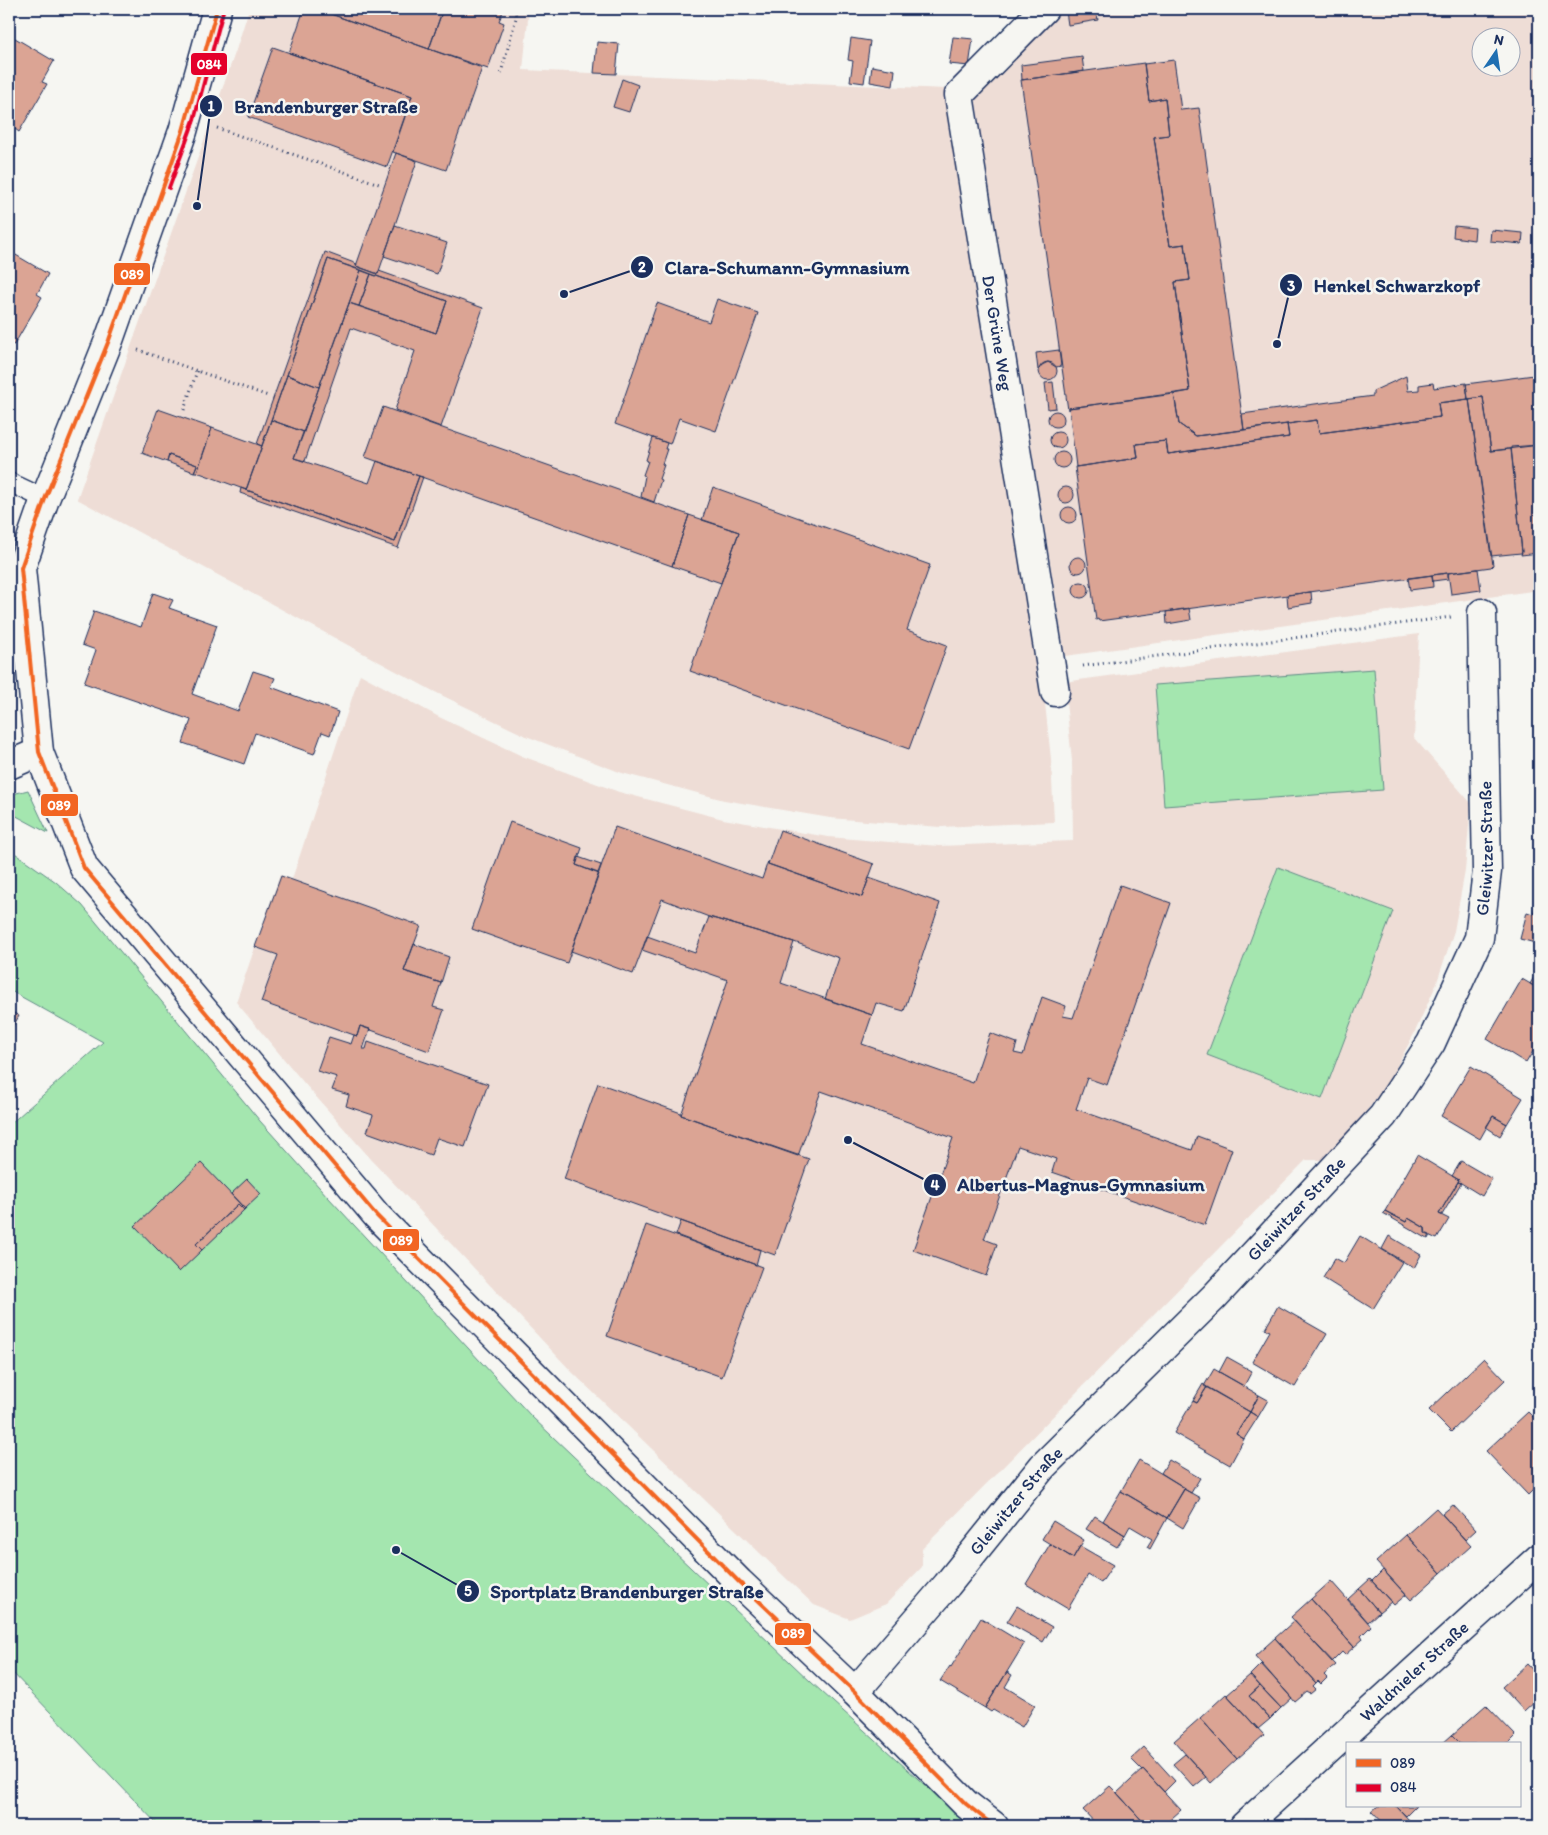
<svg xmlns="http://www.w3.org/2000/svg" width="1548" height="1835" font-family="Itim,sans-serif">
	<rect width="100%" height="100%" fill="#f6f6f2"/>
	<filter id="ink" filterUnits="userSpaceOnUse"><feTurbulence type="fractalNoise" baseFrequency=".02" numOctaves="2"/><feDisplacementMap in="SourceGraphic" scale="10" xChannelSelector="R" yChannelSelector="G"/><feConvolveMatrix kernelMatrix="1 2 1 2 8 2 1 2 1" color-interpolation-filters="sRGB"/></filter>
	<g filter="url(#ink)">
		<!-- built -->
		<path fill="#eeddd6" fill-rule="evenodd" d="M 249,9 L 529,9 L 523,70 L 946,89 L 1043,685 L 1051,759 L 1054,822 L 940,827 L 830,818 L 724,800 L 622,773 L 526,736 L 435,692 L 77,499 L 236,50 Z
			M 1062,9 L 1539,9 L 1539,590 L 1065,656 L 975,98 ZM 1480,38 L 1510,38 L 1510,68 L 1480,68 Z
			M 1419,634 L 1414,738 L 1471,803 L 1465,871 L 1454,931 L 1436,985 L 1414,1034 L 1389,1081 L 1358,1123 L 1324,1160 L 1306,1160 L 922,1549 L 922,1567 L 886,1604 L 850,1619 L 814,1605 L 573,1373 L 370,1158 L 304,1083 L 236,1002 L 280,875 L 292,879 L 360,674 L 439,717 L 522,756 L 619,792 L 723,819 L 828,837 L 939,846 L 1073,841 L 1072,761 L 1064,682 Z"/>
		<!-- green -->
		<path fill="#a4e6af" stroke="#608a86" d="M 1374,669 L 1383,790 L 1164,806 L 1155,685 Z
			M 28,790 L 48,833 L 9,812 L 9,795 Z
			M 9,849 L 56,882 L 82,905 L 260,1121 L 328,1197 L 532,1417 L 811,1682 L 970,1826 L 159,1826 L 9,1669 L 9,1125 L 103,1042 L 9,990 Z
			M 1278,867 L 1393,911 L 1322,1099 L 1207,1055 Z
			M 1306,1821 L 1311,1822 L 1339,1826 L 1301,1826 Z"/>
		<!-- building -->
		<path fill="#dba494" stroke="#1b2f5e" d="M 304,9 L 317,9 L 482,68 L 446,170 L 393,152 L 412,96 L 289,53 Z
			M 317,9 L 443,9 L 429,49 Z
			M 443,9 L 504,9 L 499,21 L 504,23 L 488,69 L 429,49 Z
			M 1078,9 L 1096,9 L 1098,20 L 1068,25 L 1066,11 Z
			M 1150,9 L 1161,9 L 1159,12 L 1154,12 Z
			M 953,37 L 973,39 L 969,66 L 949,64 Z
			M 15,38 L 54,61 L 42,82 L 47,84 L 19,132 L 15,129 L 9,140 L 9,46 Z
			M 851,38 L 870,41 L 864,83 L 850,81 L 853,61 L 848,60 Z
			M 597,42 L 619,44 L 616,74 L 594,73 Z
			M 273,47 L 412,96 L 387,167 L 248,117 Z
			M 1082,57 L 1084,71 L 1022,80 L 1021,65 Z
			M 1174,60 L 1181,110 L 1199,108 L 1244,430 L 1196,436 L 1179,424 L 1174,394 L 1190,391 L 1175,282 L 1190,280 L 1185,244 L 1170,246 L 1154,137 L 1169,135 L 1165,98 L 1149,101 L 1144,64 Z
			M 1144,63 L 1149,101 L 1165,98 L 1169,135 L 1154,137 L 1170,246 L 1185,244 L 1190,280 L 1175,282 L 1190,391 L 1069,408 L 1068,410 L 1021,80 Z
			M 872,66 L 895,70 L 893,86 L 870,82 Z
			M 622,79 L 638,85 L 629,112 L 613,107 Z
			M 396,153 L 417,161 L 378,274 L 356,266 Z
			M 395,225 L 447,243 L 437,274 L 384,256 Z
			M 1454,226 L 1475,228 L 1474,240 L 1453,237 Z
			M 1491,230 L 1523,233 L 1522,244 L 1490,241 Z
			M 9,251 L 48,274 L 37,294 L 42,297 L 14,345 L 9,343 Z
			M 325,252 L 357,264 L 356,266 L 378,274 L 379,271 L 483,308 L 441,427 L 395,410 L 415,351 L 351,328 L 305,461 L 294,458 L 349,303 L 436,333 L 447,301 L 328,259 L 262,446 L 257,444 Z
			M 328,259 L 361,270 L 319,387 L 287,375 Z
			M 361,270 L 371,274 L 359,306 L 349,303 Z
			M 371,274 L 447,301 L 436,333 L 359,306 Z
			M 717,299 L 758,313 L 716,431 L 679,418 L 670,444 L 615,424 L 657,303 L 709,322 Z
			M 1059,350 L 1061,366 L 1056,367 L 1048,362 L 1042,365 L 1038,370 L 1036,353 Z
			M1039 371a9 9 0 1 1 18 0a9 9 0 1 1-18 0Z
			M 287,375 L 319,387 L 304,432 L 271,420 Z
			M 1534,375 L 1539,414 L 1539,445 L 1491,451 L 1483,397 L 1468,399 L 1466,384 Z
			M 1406,376 L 1408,391 L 1419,390 L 1419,385 L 1433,383 L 1434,388 L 1466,383 L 1468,399 L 1438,403 L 1440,417 L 1319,433 L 1317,420 L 1244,430 L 1242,414 L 1373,396 L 1373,391 Z
			M 1053,382 L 1056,408 L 1048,409 L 1045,383 Z
			M 1174,394 L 1179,424 L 1196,436 L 1287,424 L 1289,437 L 1168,454 L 1166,441 L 1136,444 L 1138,458 L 1076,467 L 1069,408 Z
			M 1483,397 L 1491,451 L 1511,449 L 1522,552 L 1521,553 L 1491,556 L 1469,399 Z
			M 1469,399 L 1493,565 L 1491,567 L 1099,621 L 1098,619 L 1096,620 L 1075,467 L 1138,458 L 1136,444 L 1166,441 L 1168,454 L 1289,437 L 1287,424 L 1317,420 L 1319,433 L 1440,417 L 1438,403 Z
			M 383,407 L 689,515 L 672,566 L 365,457 Z
			M 158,409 L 212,428 L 197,472 L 194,472 L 197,465 L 169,455 L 167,462 L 142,453 Z
			M1048 419a8 8 0 1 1 16 0a8 8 0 1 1-16 0Z
			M 271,420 L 304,432 L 294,458 L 369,483 L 377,461 L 419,476 L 395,542 L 246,490 Z
			M 212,428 L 262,446 L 246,490 L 197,472 Z
			M1050 440a8 8 0 1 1 16 0a8 8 0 1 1-16 0Z
			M 653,438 L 667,443 L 665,449 L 667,449 L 662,464 L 664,465 L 659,479 L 661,480 L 654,502 L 641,497 L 645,476 L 643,475 L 648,461 L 646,460 Z
			M 1539,445 L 1539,553 L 1521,555 L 1522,552 L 1511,447 Z
			M1054 460a8 8 0 1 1 16 0a8 8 0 1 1-16 0Z
			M 169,455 L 197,465 L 194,472 L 167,462 Z
			M 419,476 L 423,477 L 398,548 L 240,493 L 241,488 L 395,542 Z
			M1058 495a8 8 0 1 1 16 0a8 8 0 1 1-16 0Z
			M 713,487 L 930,565 L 907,630 L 947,645 L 909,749 L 690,671 L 739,532 L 702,520 Z
			M1061 515a8 8 0 1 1 16 0a8 8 0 1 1-16 0Z
			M 689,515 L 739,532 L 721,583 L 672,566 Z
			M1070 565a8 8 0 1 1 16 0a8 8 0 1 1-16 0Z
			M 1478,569 L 1481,590 L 1451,594 L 1448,573 Z
			M 1448,573 L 1448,579 L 1433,581 L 1432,575 Z
			M 1432,575 L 1433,587 L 1410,590 L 1408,578 Z
			M1073 590a8 8 0 1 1 16 0a8 8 0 1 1-16 0Z
			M 1311,592 L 1312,603 L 1288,607 L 1287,595 Z
			M 153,593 L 173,600 L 169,608 L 217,625 L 192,694 L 238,711 L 253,671 L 275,678 L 271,687 L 338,712 L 330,735 L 322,732 L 314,754 L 255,733 L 244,764 L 183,743 L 191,720 L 84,683 L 96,650 L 82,645 L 94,611 L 141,627 Z
			M 1189,608 L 1191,620 L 1167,624 L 1166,612 Z
			M 510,822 L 582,848 L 576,865 L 599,874 L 567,963 L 472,929 Z
			M 615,827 L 762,879 L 768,861 L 768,864 L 862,897 L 869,878 L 940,903 L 904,1011 L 876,1003 L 872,1015 L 825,999 L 839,958 L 794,942 L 709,917 L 662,899 L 633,974 L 571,951 Z
			M 780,830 L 874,864 L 862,897 L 768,864 Z
			M 578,857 L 601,865 L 598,873 L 576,865 Z
			M 281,876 L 421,926 L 404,971 L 441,983 L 433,1007 L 444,1010 L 429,1051 L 360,1026 L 357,1036 L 354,1035 L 261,1002 L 278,955 L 255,947 Z
			M 1120,885 L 1171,903 L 1107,1085 L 1087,1078 L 1076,1109 L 1192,1150 L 1197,1136 L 1232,1149 L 1205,1225 L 1052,1172 L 1056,1159 L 1018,1146 L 984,1239 L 997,1244 L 986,1276 L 913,1250 L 953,1138 L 821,1091 L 798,1156 L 681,1115 L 728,980 L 642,950 L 647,936 L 695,953 L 709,917 L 794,942 L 781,983 L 872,1015 L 862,1044 L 973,1083 L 990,1033 L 1017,1043 L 1014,1053 L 1023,1055 L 1042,997 L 1066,1006 L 1063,1016 L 1073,1018 Z
			M 1539,891 L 1539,944 L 1520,939 L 1527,912 L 1533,914 Z
			M 414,944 L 449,957 L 441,983 L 404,971 Z
			M 1538,970 L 1539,971 L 1539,989 L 1530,984 Z
			M 1522,979 L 1539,989 L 1539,1041 L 1526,1063 L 1487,1039 Z
			M 9,1010 L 19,1016 L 9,1033 Z
			M 360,1026 L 370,1029 L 363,1049 L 366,1049 L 368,1042 L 488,1084 L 465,1147 L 437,1138 L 431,1155 L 367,1132 L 373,1115 L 346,1106 L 349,1095 L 332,1090 L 337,1077 L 317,1071 L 329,1037 L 351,1044 L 354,1035 L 357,1036 Z
			M 1471,1066 L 1523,1098 L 1507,1124 L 1493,1116 L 1480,1139 L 1441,1116 Z
			M 598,1083 L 681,1113 L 681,1115 L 809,1159 L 775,1255 L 564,1179 Z
			M 1493,1116 L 1507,1124 L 1500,1136 L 1486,1127 Z
			M 1417,1155 L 1459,1180 L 1439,1214 L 1449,1219 L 1437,1239 L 1426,1234 L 1425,1228 L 1408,1218 L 1406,1222 L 1385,1211 Z
			M 1461,1161 L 1492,1179 L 1482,1196 L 1461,1183 L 1458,1182 L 1459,1180 L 1452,1176 Z
			M 201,1163 L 245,1209 L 244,1210 L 238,1204 L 196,1244 L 202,1250 L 179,1272 L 135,1226 Z
			M 247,1179 L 261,1194 L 245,1209 L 231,1194 Z
			M 1458,1182 L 1461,1183 L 1442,1215 L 1439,1214 Z
			M 238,1204 L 244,1210 L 202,1250 L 196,1244 Z
			M 1385,1211 L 1406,1222 L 1408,1218 L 1425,1228 L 1425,1233 L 1430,1235 L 1428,1239 L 1383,1213 Z
			M 681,1221 L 760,1250 L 756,1265 L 676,1235 Z
			M 646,1225 L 762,1267 L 722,1377 L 607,1336 Z
			M 1360,1236 L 1402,1262 L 1373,1309 L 1323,1278 L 1335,1258 L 1344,1263 Z
			M 1389,1236 L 1421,1255 L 1414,1268 L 1382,1249 Z
			M 1278,1306 L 1327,1334 L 1295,1387 L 1252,1362 L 1270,1331 L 1265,1329 Z
			M 1227,1357 L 1252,1371 L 1244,1386 L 1219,1372 Z
			M 1484,1358 L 1505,1380 L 1451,1432 L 1429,1410 Z
			M 1214,1369 L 1259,1395 L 1250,1412 L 1204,1386 Z
			M 1203,1384 L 1207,1387 L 1197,1403 L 1193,1401 Z
			M 1207,1387 L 1250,1412 L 1236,1434 L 1244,1439 L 1230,1465 L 1174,1433 L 1193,1401 L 1197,1403 Z
			M 1259,1395 L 1268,1400 L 1258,1417 L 1250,1412 Z
			M 1539,1411 L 1539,1484 L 1528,1495 L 1486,1451 L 1528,1412 L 1533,1417 Z
			M 1250,1412 L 1258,1417 L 1244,1439 L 1236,1434 Z
			M 1139,1460 L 1185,1488 L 1167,1518 L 1121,1491 Z
			M 1169,1460 L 1200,1478 L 1191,1493 L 1184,1489 L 1185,1488 L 1161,1473 Z
			M 1184,1489 L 1200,1498 L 1183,1528 L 1167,1518 Z
			M 1121,1491 L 1167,1518 L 1150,1549 L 1147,1547 L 1152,1539 L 1130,1526 L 1125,1535 L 1103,1521 Z
			M 1453,1505 L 1476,1530 L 1465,1540 L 1442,1514 Z
			M 1436,1508 L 1471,1546 L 1441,1573 L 1406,1535 Z
			M 1095,1516 L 1125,1535 L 1117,1547 L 1086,1529 Z
			M 1053,1521 L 1084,1540 L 1073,1558 L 1042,1539 Z
			M 1406,1535 L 1441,1573 L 1411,1600 L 1376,1562 Z
			M 1050,1544 L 1073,1558 L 1080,1546 L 1113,1565 L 1101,1583 L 1088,1575 L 1068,1609 L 1026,1584 Z
			M 1383,1570 L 1406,1595 L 1394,1605 L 1372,1581 Z
			M 1370,1579 L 1391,1602 L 1379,1612 L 1359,1589 Z
			M 1331,1581 L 1371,1626 L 1361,1636 L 1363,1639 L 1354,1647 L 1311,1599 Z
			M 1359,1589 L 1379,1612 L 1368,1622 L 1348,1599 Z
			M 1311,1599 L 1354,1647 L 1345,1655 L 1342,1652 L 1332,1662 L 1291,1617 Z
			M 1017,1606 L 1052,1627 L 1043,1642 L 1007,1622 Z
			M 981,1618 L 1024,1644 L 985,1708 L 940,1681 L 950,1666 L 951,1667 Z
			M 1294,1621 L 1336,1665 L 1324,1675 L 1327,1678 L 1321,1684 L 1318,1681 L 1316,1683 L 1275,1638 Z
			M 1275,1638 L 1316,1683 L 1313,1686 L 1316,1689 L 1310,1694 L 1307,1692 L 1295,1702 L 1255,1656 Z
			M 1261,1664 L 1292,1698 L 1281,1708 L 1250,1675 Z
			M 1527,1664 L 1539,1677 L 1539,1697 L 1524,1711 L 1502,1687 Z
			M 1007,1672 L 1012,1675 L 1005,1687 L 1035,1705 L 1022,1727 L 993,1710 L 991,1712 L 985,1708 Z
			M 1250,1675 L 1260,1686 L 1249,1696 L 1270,1719 L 1258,1729 L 1227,1695 Z
			M 1260,1686 L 1281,1708 L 1270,1719 L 1249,1696 Z
			M 1226,1694 L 1264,1735 L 1237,1759 L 1200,1718 Z
			M 1486,1705 L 1516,1736 L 1508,1744 L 1461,1744 L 1452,1735 Z
			M 1200,1718 L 1237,1759 L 1211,1783 L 1174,1741 Z
			M 1452,1735 L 1461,1744 L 1442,1744 Z
			M 1144,1747 L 1175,1781 L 1164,1792 L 1143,1769 L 1142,1770 L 1131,1759 Z
			M 1185,1754 L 1206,1777 L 1194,1787 L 1173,1764 Z
			M 1143,1769 L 1181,1810 L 1163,1826 L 1147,1826 L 1117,1793 Z
			M 1110,1786 L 1117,1793 L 1147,1826 L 1098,1826 L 1083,1810 Z
			M 1378,1806 L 1396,1806 L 1410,1821 L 1405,1826 L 1386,1826 L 1372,1811 Z
			M 1396,1806 L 1416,1806 L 1406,1816 Z"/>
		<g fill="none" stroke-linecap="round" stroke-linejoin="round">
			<defs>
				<path id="lane" d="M 9,482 L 45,499"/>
				<g id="street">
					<path d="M 217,9 L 183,131 L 109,340 L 45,499 L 21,568 L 39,752 L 84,868 L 377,1216 L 739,1582 L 855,1692 L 966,1804 L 994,1826"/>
					<path id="s1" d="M 1044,9 L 959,95 L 1055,692"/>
					<path d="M 9,765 L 39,752"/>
					<path id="s2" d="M 855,1692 L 947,1585 L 1043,1466 L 1215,1296 L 1383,1116 L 1431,1043 L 1479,938 L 1487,871 L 1482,613"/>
				</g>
				<g id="secondary">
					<path id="s3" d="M 1244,1826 L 1539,1558"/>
				</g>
			</defs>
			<!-- lane casing -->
			<use href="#lane" stroke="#1b2f5e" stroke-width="21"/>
			<!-- street casing -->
			<use href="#street" stroke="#1b2f5e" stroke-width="31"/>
			<!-- secondary casing -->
			<use href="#secondary" stroke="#1b2f5e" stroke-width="31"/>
			<!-- path -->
			<path stroke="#1b2f5e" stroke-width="3" stroke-dasharray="1 4" stroke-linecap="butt" d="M 501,73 L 516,18 L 515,9
				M 217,128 L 379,184
				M 138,350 L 268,396
				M 184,410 L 197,371
				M 1083,666 L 1451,617"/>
			<!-- lane -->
			<use href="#lane" stroke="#f6f6f2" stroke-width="18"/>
			<!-- street -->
			<use href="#street" stroke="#f6f6f2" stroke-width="28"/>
			<!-- secondary -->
			<use href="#secondary" stroke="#f6f6f2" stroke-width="28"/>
			<defs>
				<path id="bus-1" d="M 217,9 L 183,131 L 109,340 L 45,499 L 21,568 L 39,752 L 84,868 L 377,1216 L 739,1582 L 855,1692 L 966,1804 L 994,1826"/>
				<path id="bus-2" d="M 169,188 L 194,120 L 223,11"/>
			</defs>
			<!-- bus-1 casing -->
			<use href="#bus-1" stroke="#f6f6f2" stroke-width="8"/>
			<!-- bus-2 casing -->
			<use href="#bus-2" stroke="#f6f6f2" stroke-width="8"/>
			<!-- bus-1 -->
			<use href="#bus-1" stroke="#f26522" stroke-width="4"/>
			<!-- bus-2 -->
			<use href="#bus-2" stroke="#e4002b" stroke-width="4"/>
		</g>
	</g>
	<g text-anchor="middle" stroke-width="5" stroke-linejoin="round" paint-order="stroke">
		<!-- street labels -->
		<g font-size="18" fill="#1b2f5e" stroke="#f6f6f2">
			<text dy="6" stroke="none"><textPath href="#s1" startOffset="362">Der Grüne Weg</textPath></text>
			<text dy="6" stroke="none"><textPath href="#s2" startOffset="1075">Gleiwitzer Straße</textPath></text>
			<text dy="6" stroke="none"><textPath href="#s2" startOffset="655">Gleiwitzer Straße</textPath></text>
			<text dy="6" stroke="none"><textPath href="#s2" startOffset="250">Gleiwitzer Straße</textPath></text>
			<text dy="6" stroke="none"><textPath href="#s3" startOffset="230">Waldnieler Straße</textPath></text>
		</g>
	</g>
	<!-- callouts -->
	<path fill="none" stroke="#1b2f5e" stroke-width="2" d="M197 206L211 106M564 294L642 267M1277 344L1291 285M848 1140L935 1185M396 1550L468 1591"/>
	<g fill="#1b2f5e" stroke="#f6f6f2" stroke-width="2">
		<circle cx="197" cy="206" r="5"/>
		<circle cx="564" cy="294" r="5"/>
		<circle cx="1277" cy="344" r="5"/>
		<circle cx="848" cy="1140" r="5"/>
		<circle cx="396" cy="1550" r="5"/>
		<circle cx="211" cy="106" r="12"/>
		<circle cx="642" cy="267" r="12"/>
		<circle cx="1291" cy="285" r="12"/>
		<circle cx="935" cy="1185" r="12"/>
		<circle cx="468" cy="1591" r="12"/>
	</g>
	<g font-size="15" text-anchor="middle" font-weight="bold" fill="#fff">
		<text x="211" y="111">1</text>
		<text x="642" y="272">2</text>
		<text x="1291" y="291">3</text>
		<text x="935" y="1190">4</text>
		<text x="468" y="1596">5</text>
	</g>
	<g font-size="19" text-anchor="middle" font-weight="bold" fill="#1b2f5e" stroke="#f6f6f2" stroke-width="5" stroke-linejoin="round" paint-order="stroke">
		<text x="326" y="113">Brandenburger Straße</text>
		<text x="787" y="274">Clara-Schumann-Gymnasium</text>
		<text x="1397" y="292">Henkel Schwarzkopf</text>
		<text x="1081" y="1191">Albertus-Magnus-Gymnasium</text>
		<text x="627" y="1598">Sportplatz Brandenburger Straße</text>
	</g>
	<g stroke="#f6f6f2" stroke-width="2">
		<rect x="190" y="52" width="38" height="24" rx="5" fill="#e4002b"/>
		<rect x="113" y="262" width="38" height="24" rx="5" fill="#f26522"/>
		<rect x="40" y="793" width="39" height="24" rx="5" fill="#f26522"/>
		<rect x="382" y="1228" width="38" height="24" rx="5" fill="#f26522"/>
		<rect x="774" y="1622" width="38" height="24" rx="5" fill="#f26522"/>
	</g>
	<g font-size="14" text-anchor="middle" font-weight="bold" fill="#fff">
		<text x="209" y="69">084</text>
		<text x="132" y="279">089</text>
		<text x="59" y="810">089</text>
		<text x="401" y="1245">089</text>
		<text x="793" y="1638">089</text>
	</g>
	<!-- margin -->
	<rect width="1548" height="1835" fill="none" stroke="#f6f6f2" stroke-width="30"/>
	<rect x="15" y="15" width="1518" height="1805" fill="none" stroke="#1b2f5e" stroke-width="2" filter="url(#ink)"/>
	<!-- legend -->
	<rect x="1346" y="1742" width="175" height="65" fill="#f6f6f2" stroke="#9ea6b7"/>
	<rect x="1356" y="1759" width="25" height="8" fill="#f26522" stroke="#9ea6b7"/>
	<text x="1390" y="1768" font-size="15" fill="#1b2f5e">089</text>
	<rect x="1356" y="1784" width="25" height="8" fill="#e4002b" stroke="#9ea6b7"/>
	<text x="1390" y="1792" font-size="15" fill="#1b2f5e">084</text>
	<!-- north arrow -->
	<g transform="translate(1496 52) rotate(13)"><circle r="24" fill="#f6f6f2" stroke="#9ea6b7"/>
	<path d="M0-4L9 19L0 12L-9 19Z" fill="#1f6fb2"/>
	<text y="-8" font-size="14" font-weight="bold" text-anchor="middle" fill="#1b2f5e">N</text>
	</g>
</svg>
